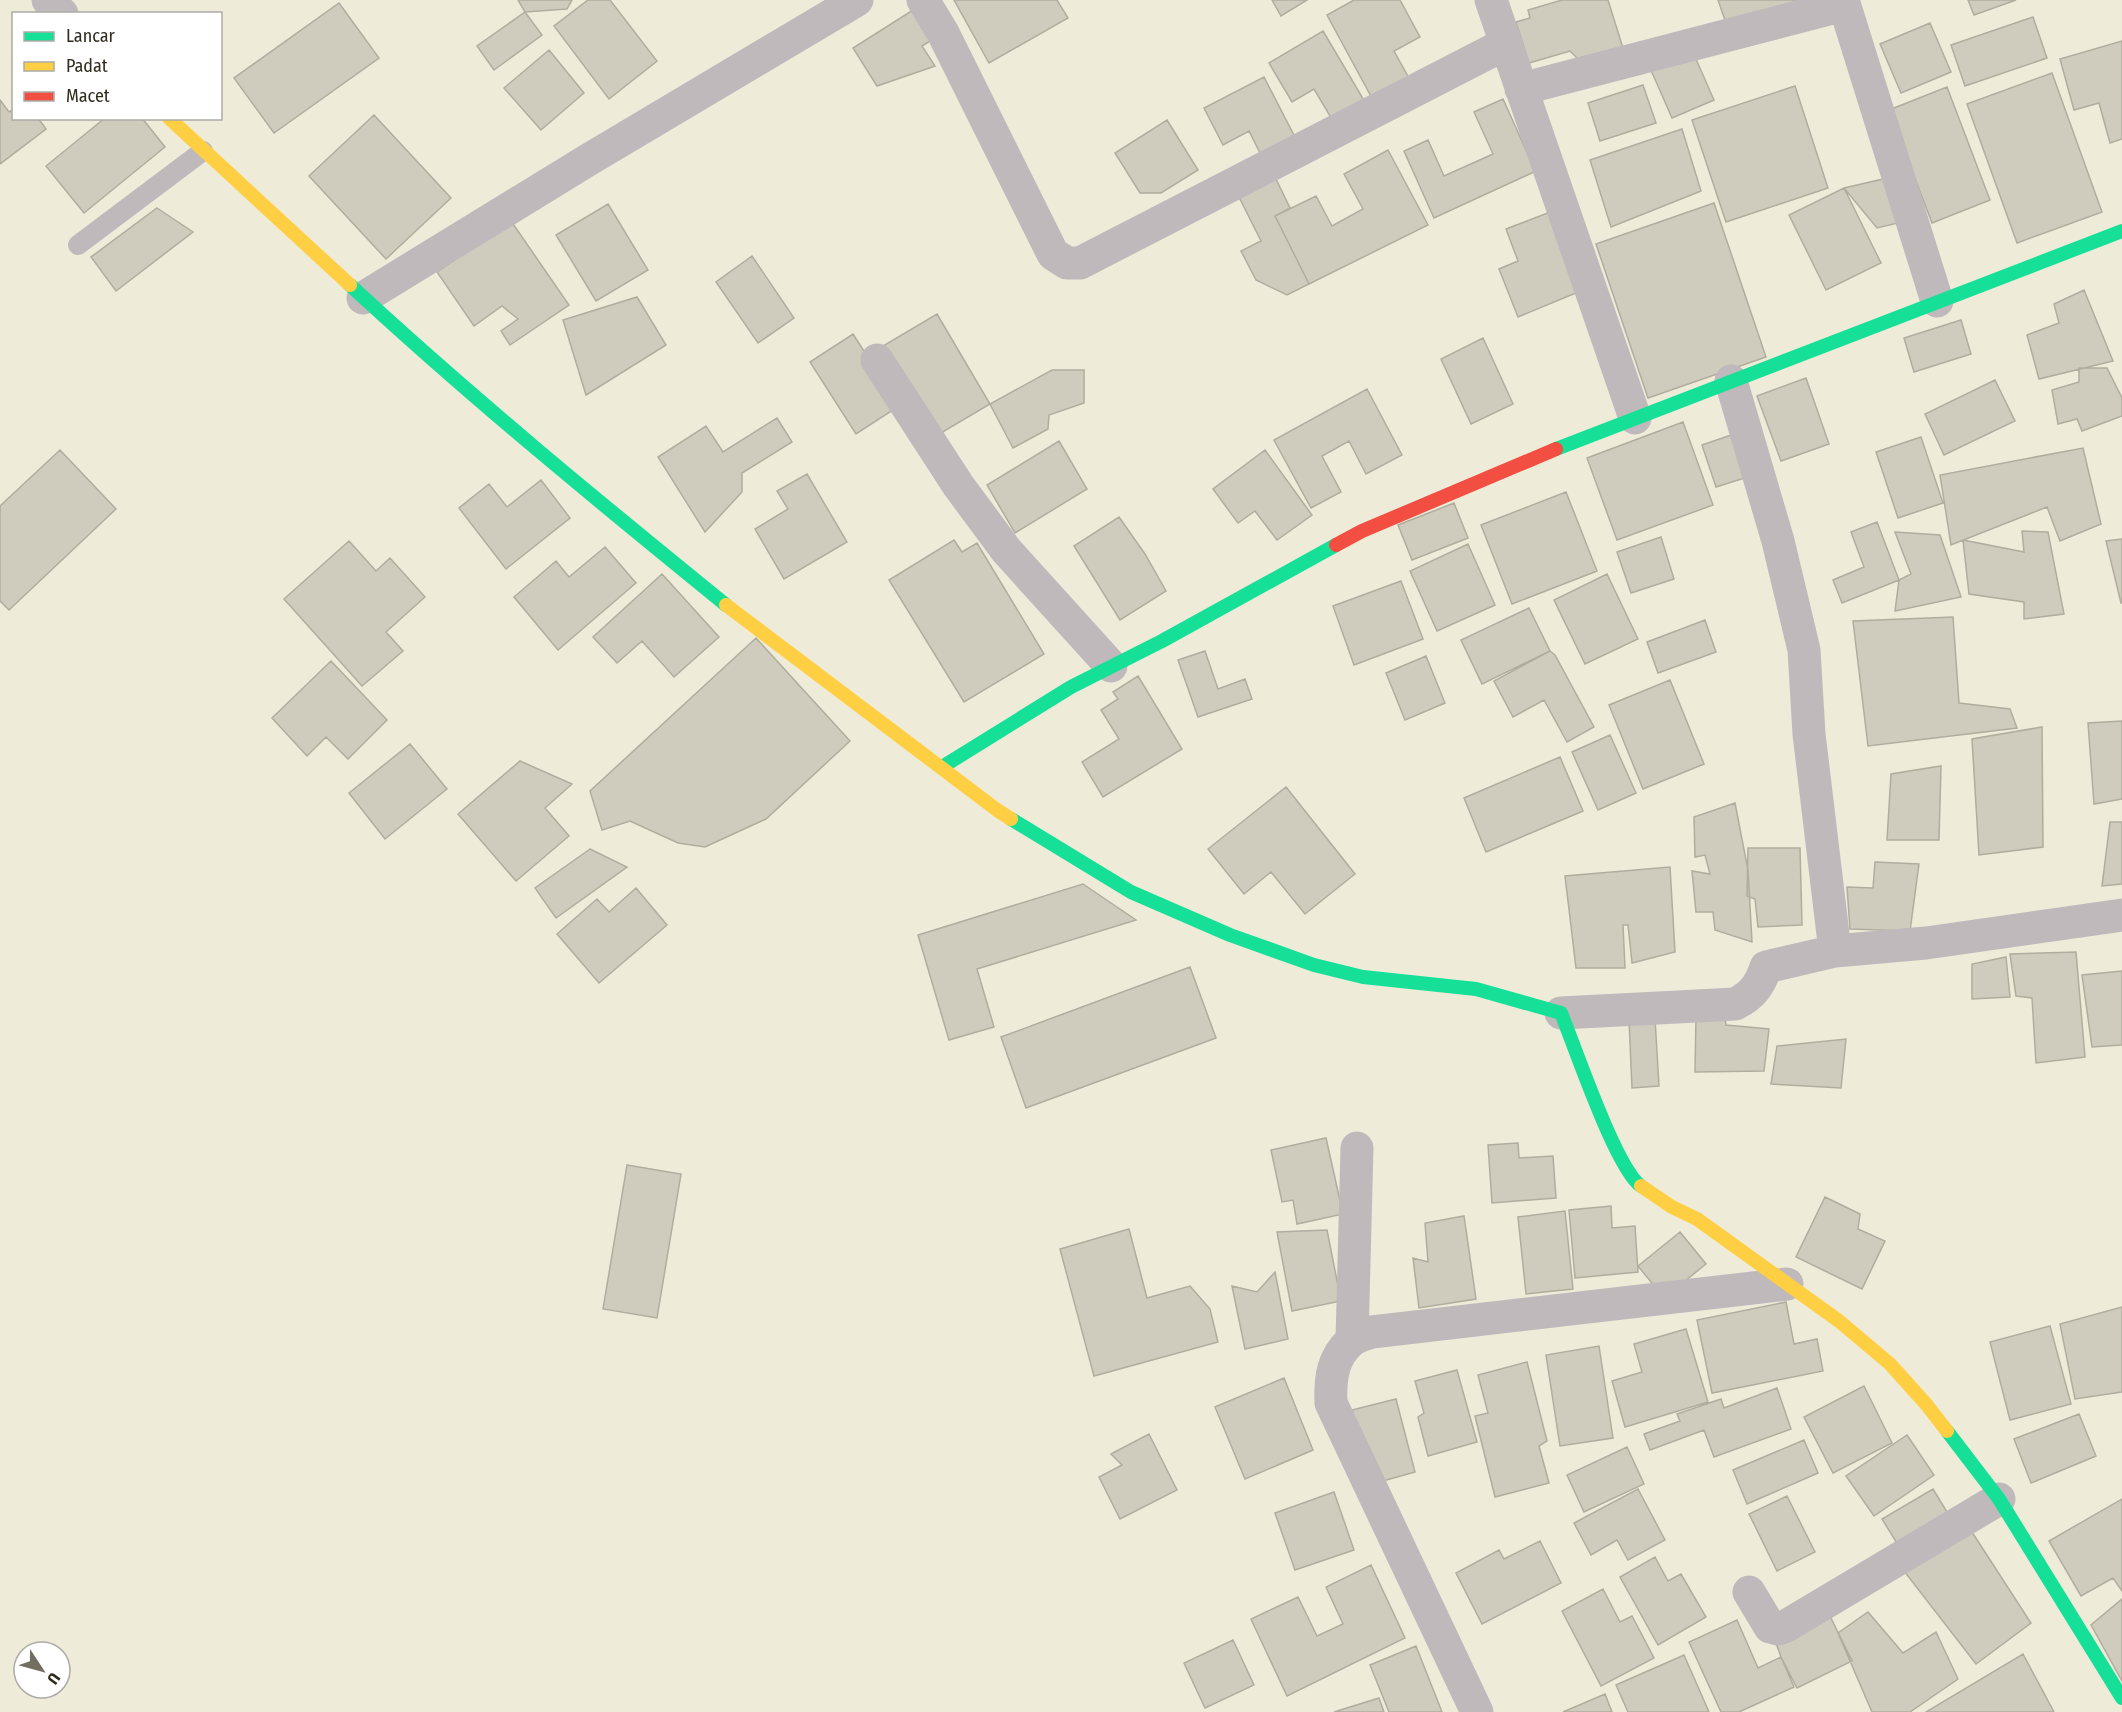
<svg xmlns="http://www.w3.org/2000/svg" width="2122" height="1712" font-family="'Fira Sans Condensed',sans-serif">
	<rect width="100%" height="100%" fill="#efebd9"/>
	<!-- building -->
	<path fill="#cfccbd" stroke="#b0ad9f" stroke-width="1.5" d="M 518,0 L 572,0 L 567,9 L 525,12 Z
		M 588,0 L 610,0 L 657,61 L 609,99 L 554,26 Z
		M 954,0 L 1057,0 L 1068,18 L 989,63 Z
		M 1272,0 L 1307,0 L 1281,16 Z
		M 1354,0 L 1400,0 L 1420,37 L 1394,51 L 1410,80 L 1373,100 L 1327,15 Z
		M 1562,0 L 1608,0 L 1623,48 L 1580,61 L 1570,51 L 1529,63 L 1516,22 L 1530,18 L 1528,10 Z
		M 1718,0 L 1813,0 L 1727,26 Z
		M 1968,0 L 2016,0 L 1974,15 Z
		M 339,3 L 379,58 L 274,133 L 234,78 Z
		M 924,3 L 943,33 L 922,46 L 935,66 L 877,86 L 853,48 Z
		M 525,12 L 542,35 L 494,70 L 477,46 Z
		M 2033,17 L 2047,58 L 1965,86 L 1951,45 Z
		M 1930,23 L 1951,72 L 1901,93 L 1880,44 Z
		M 1323,31 L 1365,102 L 1333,121 L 1314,89 L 1292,102 L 1269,63 Z
		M 2122,41 L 2122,139 L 2110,143 L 2099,103 L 2074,110 L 2060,59 Z
		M 549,50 L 584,93 L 541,130 L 504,88 Z
		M 1692,50 L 1714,100 L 1672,118 L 1650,68 Z
		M 2052,73 L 2102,212 L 2017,243 L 1967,104 Z
		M 1264,77 L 1299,145 L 1265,163 L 1249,131 L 1223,145 L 1204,108 Z
		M 1643,85 L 1656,123 L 1600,141 L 1588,103 Z
		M 1795,86 L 1828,188 L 1726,222 L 1692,120 Z
		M 1947,87 L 1990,200 L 1932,223 L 1889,110 Z
		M 1503,99 L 1534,168 L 1534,172 L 1434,218 L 1404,151 L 1428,140 L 1444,176 L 1493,154 L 1474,112 Z
		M 0,100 L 9,112 L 14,109 L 14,118 L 38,118 L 46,129 L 0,164 Z
		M 374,115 L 451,198 L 386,259 L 309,176 Z
		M 105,118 L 142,118 L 165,147 L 84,213 L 46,166 Z
		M 1167,120 L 1198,170 L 1161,193 L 1140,193 L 1115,153 Z
		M 1682,129 L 1701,191 L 1611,227 L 1590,160 Z
		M 1388,150 L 1428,225 L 1309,284 L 1275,216 L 1316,196 L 1332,226 L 1363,209 L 1344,174 Z
		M 1892,177 L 1902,222 L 1877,228 L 1844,188 Z
		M 1276,179 L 1290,208 L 1275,216 L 1309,284 L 1287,295 L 1256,280 L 1241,251 L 1261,241 L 1239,197 Z
		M 1844,188 L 1881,263 L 1826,290 L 1789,215 Z
		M 1714,203 L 1766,357 L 1648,398 L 1596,244 Z
		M 608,204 L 648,270 L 596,301 L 556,235 Z
		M 157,208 L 193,232 L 116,291 L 91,257 Z
		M 1553,211 L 1583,290 L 1518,317 L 1499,269 L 1518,261 L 1506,229 Z
		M 511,221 L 569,305 L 510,345 L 501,331 L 518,319 L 502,306 L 474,326 L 437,272 Z
		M 752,256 L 794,318 L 758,343 L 716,282 Z
		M 2084,290 L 2113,361 L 2039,379 L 2027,335 L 2059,323 L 2054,304 Z
		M 637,297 L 666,345 L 586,395 L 563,320 Z
		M 937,314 L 990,404 L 936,436 L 883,346 Z
		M 1961,320 L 1971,354 L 1914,372 L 1904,338 Z
		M 853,334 L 899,406 L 856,434 L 810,362 Z
		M 1483,338 L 1513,404 L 1471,424 L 1441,359 Z
		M 2079,368 L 2107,368 L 2122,398 L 2122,416 L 2082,431 L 2077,419 L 2058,424 L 2052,390 L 2079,382 Z
		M 1052,370 L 1084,370 L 1084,403 L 1049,415 L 1048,429 L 1013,448 L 990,404 Z
		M 1806,378 L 1829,444 L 1781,461 L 1757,396 Z
		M 1995,380 L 2015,421 L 1944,455 L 1925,414 Z
		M 1367,389 L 1402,455 L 1366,474 L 1349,441 L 1322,456 L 1341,492 L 1311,508 L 1274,440 Z
		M 777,418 L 792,442 L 742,473 L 742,492 L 705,532 L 658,457 L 706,426 L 723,452 Z
		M 1683,422 L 1713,505 L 1617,540 L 1587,458 Z
		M 1740,432 L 1754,475 L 1716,487 L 1702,445 Z
		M 1921,437 L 1943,503 L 1898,518 L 1876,452 Z
		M 1059,441 L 1087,489 L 1015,533 L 987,485 Z
		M 2083,448 L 2101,524 L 2060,541 L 2047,507 L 1951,545 L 1940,475 Z
		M 60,450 L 116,509 L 9,610 L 0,601 L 0,506 Z
		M 1265,450 L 1312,515 L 1277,540 L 1255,511 L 1238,523 L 1213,489 Z
		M 807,474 L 847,542 L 784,579 L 755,529 L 788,509 L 777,491 Z
		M 541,480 L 570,518 L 506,569 L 459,508 L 489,484 L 507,507 Z
		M 1566,492 L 1597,571 L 1512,604 L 1481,525 Z
		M 1454,503 L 1468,538 L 1412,560 L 1398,525 Z
		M 1119,517 L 1145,554 L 1166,591 L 1120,620 L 1074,546 Z
		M 1877,522 L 1899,580 L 1842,603 L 1833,580 L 1864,567 L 1851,532 Z
		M 2022,531 L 2048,532 L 2064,614 L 2024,619 L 2024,602 L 1969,594 L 1963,540 L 2024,552 Z
		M 1895,532 L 1940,535 L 1961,597 L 1895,611 L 1899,580 L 1911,574 Z
		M 1661,537 L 1674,579 L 1631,593 L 1617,552 Z
		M 2122,539 L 2122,603 L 2121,603 L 2106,541 Z
		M 954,540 L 962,552 L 977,543 L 1044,654 L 964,702 L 889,580 Z
		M 349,541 L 376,571 L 390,558 L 425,597 L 386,632 L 403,651 L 362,686 L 284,599 Z
		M 1468,544 L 1495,605 L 1437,631 L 1410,571 Z
		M 605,547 L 636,583 L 558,650 L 514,597 L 556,561 L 569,577 Z
		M 662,574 L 719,637 L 674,677 L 642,641 L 617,663 L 593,637 Z
		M 1607,574 L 1638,639 L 1585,664 L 1554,600 Z
		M 1401,581 L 1423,639 L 1354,665 L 1333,606 Z
		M 1529,608 L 1550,651 L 1482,684 L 1461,640 Z
		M 1953,617 L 1959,703 L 2010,709 L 2017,728 L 1868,746 L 1853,621 Z
		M 1705,620 L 1716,652 L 1658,673 L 1647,642 Z
		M 756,638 L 850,741 L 766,819 L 705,847 L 678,843 L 630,821 L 602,830 L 590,791 Z
		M 1205,651 L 1218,689 L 1245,679 L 1252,699 L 1198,717 L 1178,660 Z
		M 1550,651 L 1555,655 L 1594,727 L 1567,742 L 1544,700 L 1513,717 L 1494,681 Z
		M 1426,656 L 1445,703 L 1405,720 L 1386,673 Z
		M 331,661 L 387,720 L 348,759 L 326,737 L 307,756 L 272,718 Z
		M 1138,676 L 1182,749 L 1103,797 L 1082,762 L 1119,739 L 1101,710 L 1118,699 L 1113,692 Z
		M 1670,680 L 1704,764 L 1643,789 L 1609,705 Z
		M 2122,721 L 2122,799 L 2094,804 L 2088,723 Z
		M 2042,727 L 2043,847 L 1979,855 L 1972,739 Z
		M 1610,735 L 1636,793 L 1598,810 L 1572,752 Z
		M 410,744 L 447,789 L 385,839 L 349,793 Z
		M 1560,757 L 1583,811 L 1486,852 L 1464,798 Z
		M 520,761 L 572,784 L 545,808 L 569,836 L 516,881 L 458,814 Z
		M 1941,766 L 1939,840 L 1887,840 L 1891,774 Z
		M 1286,787 L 1355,874 L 1305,914 L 1271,872 L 1244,894 L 1208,849 Z
		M 1735,803 L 1748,870 L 1752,942 L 1715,930 L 1713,912 L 1696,912 L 1692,871 L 1710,874 L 1705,855 L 1695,857 L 1694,817 Z
		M 2110,822 L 2122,822 L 2122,884 L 2102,886 Z
		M 1748,848 L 1800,848 L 1802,925 L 1758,927 L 1755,899 L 1747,896 Z
		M 590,849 L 627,867 L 556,918 L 535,888 Z
		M 1875,862 L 1919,864 L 1910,931 L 1850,929 L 1847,887 L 1873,888 Z
		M 1670,867 L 1675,952 L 1632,963 L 1628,925 L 1623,925 L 1625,968 L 1576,968 L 1565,876 Z
		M 1083,884 L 1136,920 L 977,969 L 994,1027 L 949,1040 L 918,935 Z
		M 636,888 L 667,925 L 599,983 L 557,934 L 597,899 L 609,912 Z
		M 2076,952 L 2085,1057 L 2036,1063 L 2032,998 L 2016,996 L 2010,954 Z
		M 2006,957 L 2010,997 L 1972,999 L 1972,964 Z
		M 1190,967 L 1216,1038 L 1026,1108 L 1001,1037 Z
		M 2122,971 L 2122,1045 L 2092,1047 L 2082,975 Z
		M 1696,1015 L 1725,1016 L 1726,1025 L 1769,1029 L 1764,1071 L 1695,1072 Z
		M 1655,1018 L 1659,1086 L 1632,1088 L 1629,1020 Z
		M 1846,1039 L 1841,1088 L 1771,1084 L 1777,1046 Z
		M 1326,1138 L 1343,1214 L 1297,1224 L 1293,1200 L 1282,1202 L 1271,1150 Z
		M 1518,1143 L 1519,1158 L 1553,1156 L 1556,1198 L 1492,1203 L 1488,1145 Z
		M 627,1165 L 681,1174 L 657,1318 L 603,1309 Z
		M 1825,1197 L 1860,1214 L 1858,1229 L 1885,1241 L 1862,1289 L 1796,1257 Z
		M 1611,1206 L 1612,1228 L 1635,1226 L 1638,1272 L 1575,1278 L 1569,1210 Z
		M 1565,1211 L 1573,1289 L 1526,1294 L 1518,1217 Z
		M 1464,1216 L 1476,1299 L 1419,1308 L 1413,1258 L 1428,1262 L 1425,1223 Z
		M 1129,1229 L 1147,1298 L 1190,1286 L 1210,1309 L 1218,1342 L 1094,1376 L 1060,1249 Z
		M 1327,1230 L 1341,1301 L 1292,1311 L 1277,1232 Z
		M 1680,1232 L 1706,1264 L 1664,1298 L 1638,1266 Z
		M 1275,1272 L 1288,1339 L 1245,1349 L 1232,1286 L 1257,1292 Z
		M 1786,1302 L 1794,1344 L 1817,1339 L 1823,1371 L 1712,1393 L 1697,1320 Z
		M 2122,1307 L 2122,1392 L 2075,1399 L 2060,1324 Z
		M 2050,1326 L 2071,1404 L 2010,1420 L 1990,1342 Z
		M 1686,1329 L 1708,1402 L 1625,1427 L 1612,1381 L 1642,1372 L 1634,1344 Z
		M 1599,1346 L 1613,1438 L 1560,1446 L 1546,1355 Z
		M 1527,1362 L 1547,1441 L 1539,1446 L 1549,1483 L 1495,1497 L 1475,1416 L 1488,1413 L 1478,1375 Z
		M 1457,1370 L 1477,1442 L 1428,1456 L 1418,1417 L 1424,1413 L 1415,1381 Z
		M 1284,1378 L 1313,1450 L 1245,1479 L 1215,1407 Z
		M 1864,1386 L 1892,1443 L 1833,1473 L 1804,1417 Z
		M 1777,1388 L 1791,1429 L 1714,1457 L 1704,1430 L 1650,1450 L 1644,1434 L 1680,1421 L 1677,1414 L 1721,1399 L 1724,1408 Z
		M 1396,1399 L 1415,1472 L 1372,1484 L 1352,1410 Z
		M 2079,1414 L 2096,1456 L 2031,1483 L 2014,1439 Z
		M 1149,1434 L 1177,1490 L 1120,1519 L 1099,1477 L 1122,1465 L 1111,1454 Z
		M 1907,1435 L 1934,1475 L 1874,1516 L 1846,1476 Z
		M 1804,1440 L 1818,1473 L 1747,1504 L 1733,1470 Z
		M 1627,1447 L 1644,1484 L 1584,1512 L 1567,1475 Z
		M 1638,1489 L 1665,1540 L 1628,1560 L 1617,1540 L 1591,1555 L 1574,1523 Z
		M 1933,1489 L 1953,1522 L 1903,1553 L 1882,1519 Z
		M 1334,1492 L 1354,1550 L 1295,1570 L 1275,1513 Z
		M 1787,1496 L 1815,1552 L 1777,1571 L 1749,1514 Z
		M 2122,1499 L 2122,1591 L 2113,1578 L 2081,1596 L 2049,1541 Z
		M 1970,1529 L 2031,1623 L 1976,1664 L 1904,1571 Z
		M 1540,1541 L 1561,1583 L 1482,1624 L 1456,1573 L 1499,1550 L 1504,1559 Z
		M 1655,1557 L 1668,1581 L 1681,1574 L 1706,1617 L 1658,1645 L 1620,1577 Z
		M 1371,1565 L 1405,1638 L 1287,1696 L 1251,1619 L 1298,1597 L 1317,1636 L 1343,1624 L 1326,1587 Z
		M 1603,1589 L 1620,1622 L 1632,1616 L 1654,1658 L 1601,1686 L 1562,1611 Z
		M 2122,1599 L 2122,1681 L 2091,1625 Z
		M 1868,1612 L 1903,1653 L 1936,1632 L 1958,1679 L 1910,1712 L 1872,1712 L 1838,1633 Z
		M 1830,1616 L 1852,1661 L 1797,1688 L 1781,1657 L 1776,1643 Z
		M 1737,1620 L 1758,1668 L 1781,1657 L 1794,1687 L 1739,1712 L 1721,1712 L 1689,1642 Z
		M 1233,1640 L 1254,1685 L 1205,1708 L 1184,1663 Z
		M 1416,1646 L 1442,1712 L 1389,1712 L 1370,1665 Z
		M 2023,1654 L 2054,1712 L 1926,1712 Z
		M 1684,1655 L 1709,1712 L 1628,1712 L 1616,1685 Z
		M 1605,1694 L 1612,1712 L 1563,1712 Z
		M 1379,1698 L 1384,1712 L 1334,1712 Z"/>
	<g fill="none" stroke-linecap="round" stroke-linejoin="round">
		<!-- lane -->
		<path stroke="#c0b9bc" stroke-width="20" d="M 78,245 L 203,151"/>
		<!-- street -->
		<path stroke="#c0b9bc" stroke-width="33" d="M 48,0 L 62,14
			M 923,0 L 943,33 L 1053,254 L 1067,263 L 1080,263 L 1505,44
			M 1491,0 L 1635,418
			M 1843,0 L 1937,301
			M 1521,89 L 1844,5
			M 363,298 L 588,160 L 857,0
			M 877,360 L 958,485 L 1006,550 L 1111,666
			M 1731,381 L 1778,541 L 1804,650 L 1809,734 L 1835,951
			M 1561,1013 L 1735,1004 C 1752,996 1760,985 1766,967 L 1835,951 L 1926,943 L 2122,915
			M 1352,1340 L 1357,1148
			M 1749,1592 L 1770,1627 L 1778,1629 L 1786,1626 L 1999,1499
			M 1477,1712 L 1331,1403 C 1330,1379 1332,1358 1351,1341 C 1356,1337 1366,1334 1372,1332 L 1787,1284"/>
		<!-- fast -->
		<path stroke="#16e098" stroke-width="14" d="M 350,285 C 471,397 598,501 726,605
			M 1556,449 L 2122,231
			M 942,767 L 1071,687 L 1162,641 L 1336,545
			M 1011,819 L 1131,892 L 1230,935 L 1314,965 L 1363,977 L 1476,989 L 1561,1013 C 1575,1047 1616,1169 1641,1186
			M 1947,1431 L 1999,1499 L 2122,1698"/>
		<!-- slow -->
		<path stroke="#ffcf43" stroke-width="14" d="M 169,118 L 350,285
			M 726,605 L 997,810 L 1011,819
			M 1641,1186 L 1672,1207 L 1697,1219 L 1839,1321 L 1890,1364 L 1926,1404 L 1947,1431"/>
		<!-- jam -->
		<path stroke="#f24e42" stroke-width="14" d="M 1336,545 L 1362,531 L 1556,449"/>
	</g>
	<!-- legend -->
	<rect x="12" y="12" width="210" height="108" fill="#ffffff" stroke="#acaba5" stroke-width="1.5"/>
	<rect x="24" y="32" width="30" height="9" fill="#16e098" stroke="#acaba5" stroke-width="1.5"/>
	<text x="66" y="42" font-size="18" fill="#2f2c1f">Lancar</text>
	<rect x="24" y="62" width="30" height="9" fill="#ffcf43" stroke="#acaba5" stroke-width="1.5"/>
	<text x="66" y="72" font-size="18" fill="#2f2c1f">Padat</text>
	<rect x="24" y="92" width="30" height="9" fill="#f24e42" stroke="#acaba5" stroke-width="1.5"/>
	<text x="66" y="102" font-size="18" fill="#2f2c1f">Macet</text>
	<!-- north arrow -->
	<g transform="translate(42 1670) rotate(126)"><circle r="28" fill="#ffffff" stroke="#acaba5" stroke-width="1.5"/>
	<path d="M0-4.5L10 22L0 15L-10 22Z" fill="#726f60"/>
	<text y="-9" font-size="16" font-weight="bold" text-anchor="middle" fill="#2f2c1f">U</text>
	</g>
</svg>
